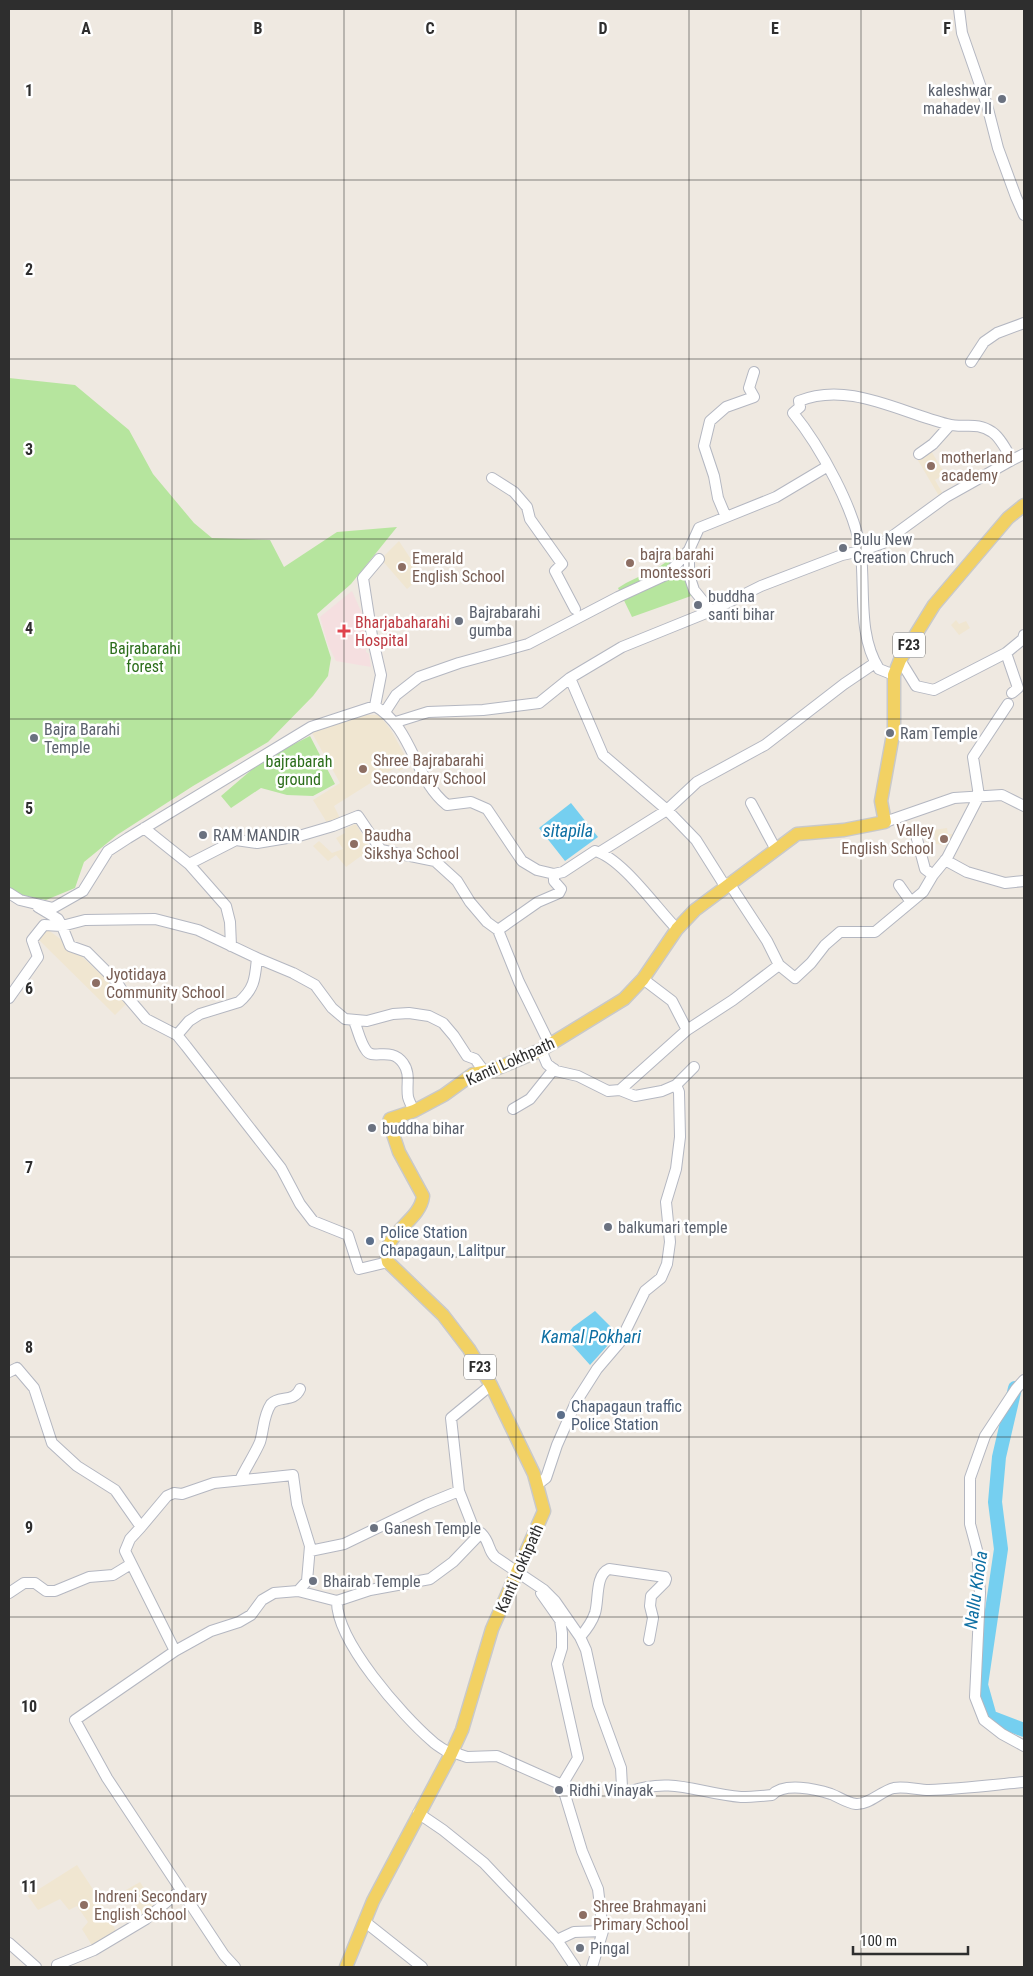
<svg xmlns="http://www.w3.org/2000/svg" width="1033" height="1976" font-family="'Roboto Condensed',sans-serif">
	<rect width="100%" height="100%" fill="#efe9e1"/>
	<!-- education -->
	<path fill="#f0e6d1" d="M 930,449 L 945,474 L 935,480 L 943,494 L 939,496 L 916,457 Z
		M 399,541 L 422,576 L 407,589 L 381,559 Z
		M 630,556 L 636,567 L 630,571 L 623,559 Z
		M 956,620 L 959,624 L 966,621 L 970,628 L 959,635 L 951,625 Z
		M 361,715 L 379,715 L 391,730 L 410,765 L 399,771 L 396,767 L 334,806 L 341,820 L 329,826 L 313,800 L 340,783 L 312,733 Z
		M 356,824 L 374,854 L 369,860 L 361,856 L 346,867 L 336,855 L 328,861 L 313,846 L 319,841 L 332,853 L 343,849 L 336,838 L 345,833 L 344,829 Z
		M 947,828 L 948,834 L 955,834 L 950,846 L 936,844 L 934,830 Z
		M 47,929 L 75,950 L 129,1001 L 115,1015 L 39,940 Z
		M 77,1865 L 102,1903 L 117,1933 L 93,1947 L 82,1929 L 88,1922 L 77,1906 L 69,1910 L 60,1899 L 38,1910 L 28,1896 Z
		M 140,1882 L 156,1907 L 142,1916 L 126,1890 Z"/>
	<!-- medical -->
	<path fill="#f5dfe0" d="M 352,591 L 364,618 L 366,652 L 369,654 L 371,667 L 336,661 L 328,645 L 320,617 Z"/>
	<!-- green -->
	<path fill="#b6e59e" d="M 9,378 L 75,385 L 129,430 L 153,474 L 194,523 L 212,538 L 270,540 L 284,567 L 337,532 L 397,527 L 351,584 L 317,614 L 331,658 L 328,676 L 313,696 L 268,742 L 193,786 L 117,835 L 84,862 L 75,888 L 46,900 L 21,895 L 9,890 Z
		M 676,555 L 691,596 L 632,617 L 618,588 L 626,583 L 659,567 Z
		M 310,736 L 335,784 L 313,796 L 287,795 L 261,788 L 231,808 L 221,796 L 264,759 Z"/>
	<!-- water -->
	<path fill="#75cff0" d="M 571,803 L 598,837 L 565,861 L 539,828 Z
		M 595,1311 L 618,1334 L 590,1365 L 565,1337 L 573,1327 Z"/>
	<g fill="none" stroke-linecap="round" stroke-linejoin="round">
		<!-- river -->
		<path stroke="#75cff0" stroke-width="14" d="M 1015,1388 L 999,1457 L 995,1502 L 1001,1549 L 981,1685 L 990,1717 L 1024,1730"/>
		<defs>
			<path id="minor" d="M 959,9 L 962,33 L 987,105 L 998,148 L 1016,197 L 1024,215
				M 971,362 L 984,342 L 997,333 L 1024,323
				M 919,454 L 933,444 L 950,425
				M 492,478 L 514,492 L 527,507 L 530,519 L 562,564 L 555,571 L 575,609
				M 726,517 L 718,498 L 714,476 L 704,446 L 710,421 L 726,407 L 754,397 L 749,388 L 754,372
				M 711,611 L 761,586 L 842,555 L 861,551 L 883,543 L 946,497 L 1012,460 L 1024,454
				M 1006,653 L 1018,688 L 1012,693
				M 900,660 L 916,686 L 934,690 L 1006,653 L 1023,639 L 1024,635
				M 894,675 L 879,669 C 858,636 865,592 861,553 C 856,511 820,446 793,413 L 800,407 L 799,401 C 848,381 899,412 947,424 C 964,429 976,421 992,432 C 1000,437 1007,451 1012,460
				M 570,678 L 603,755 L 667,810 L 696,840 L 725,886
				M 375,706 L 381,675 L 372,636 L 363,578 L 379,559
				M 385,712 L 396,695 L 419,677 L 459,663 L 528,644 L 618,597 L 668,574 L 689,550 L 699,528 L 776,497 L 828,466
				M 396,722 L 428,712 L 483,710 L 539,703 L 570,678 L 622,647 L 711,611 L 694,590 L 689,575 L 689,550
				M 751,803 L 775,848
				M 885,822 L 954,798 L 1002,795 L 1024,806
				M 144,828 L 189,864 L 226,906 L 230,922 L 231,946
				M 600,852 L 667,810 L 697,782 L 765,745 L 844,684 L 875,663
				M 945,860 L 967,872 L 1005,883 L 1024,881
				M 189,864 L 236,840 L 257,843 L 299,836 L 333,826 L 358,816 L 381,850 L 435,861 L 457,881 L 470,902 L 487,922 L 498,930 L 519,982 L 550,1045
				M 933,875 L 947,858 L 979,796 L 973,757 L 1008,704
				M 729,883 L 767,941 L 779,965 L 795,978 L 811,963 L 825,945 L 840,932 L 875,932 L 911,902 L 899,885
				M 9,893 L 20,900 L 53,908 L 83,891 L 108,851 L 128,838 L 311,727 L 375,706 C 413,728 414,779 447,805 L 471,802 L 487,809 L 522,861 L 537,870 L 554,874 L 563,872 L 595,851 C 622,858 657,909 677,929
				M 911,902 L 923,892 L 933,875 L 925,869 L 917,839
				M 38,907 L 58,919 L 62,926 L 85,920 L 155,919 L 198,930 L 257,958 L 293,973 L 315,985 L 332,1008 L 345,1019 L 367,1021 L 393,1014 L 409,1013 L 429,1016 L 443,1023 L 454,1036 L 467,1056 L 475,1059 L 484,1071
				M 498,930 L 538,902 L 559,893 L 561,889 L 554,881 L 554,874
				M 643,979 L 672,1001 L 687,1030 L 733,1000 L 779,965
				M 9,998 L 38,957 L 32,940 L 44,925 L 62,926 L 70,946 L 87,952 L 116,981 L 123,992 L 146,1019 L 177,1035 L 186,1046 L 281,1168 L 300,1204 L 313,1221 L 348,1235 L 359,1269 L 388,1262
				M 354,1021 C 358,1030 360,1042 366,1050 C 372,1061 391,1046 403,1063 C 411,1074 406,1084 408,1097 C 409,1101 412,1107 414,1111
				M 177,1035 L 189,1021 L 200,1014 L 239,1002 C 255,988 255,978 257,958
				M 541,1050 L 547,1064 L 556,1071 L 578,1076 L 608,1091 L 620,1090 L 635,1096 L 662,1091 L 676,1085 L 694,1067
				M 620,1090 L 687,1030
				M 513,1109 L 530,1099 L 554,1069
				M 9,1372 L 17,1368 L 34,1388 L 52,1443 L 77,1466 L 115,1490 L 141,1527 L 130,1539 L 125,1551 L 175,1651 L 75,1720 L 107,1778 L 181,1890
				M 1024,1380 L 1016,1389 L 985,1436 L 970,1478 L 970,1524 L 977,1550 L 980,1593 L 975,1697 L 984,1720 L 1002,1734 L 1024,1746
				M 240,1480 C 246,1467 255,1454 260,1442 C 264,1429 263,1416 271,1404 C 279,1395 294,1403 300,1389
				M 538,1484 L 546,1478 L 557,1445 L 576,1402 L 597,1369 L 620,1342 L 645,1291 L 661,1278 L 667,1264 L 670,1242 L 666,1202 L 676,1169 L 680,1137 L 679,1092 L 676,1085
				M 141,1527 L 167,1496 L 174,1493 L 182,1494 L 214,1483 L 293,1475 L 297,1504 L 310,1546 L 307,1581 L 298,1591 L 274,1593 L 262,1600 L 251,1615 L 239,1622 L 211,1631 L 175,1651
				M 477,1537 L 481,1533 C 491,1543 487,1549 495,1557 L 544,1590 L 555,1601 L 580,1637 L 586,1650 L 598,1705 L 621,1768 L 622,1787 L 628,1792 C 673,1776 699,1794 741,1797 C 752,1797 762,1796 772,1795 C 784,1782 816,1789 831,1794 C 839,1797 847,1803 856,1804 C 869,1805 881,1791 894,1788 C 905,1786 918,1790 929,1790 C 961,1789 992,1785 1024,1782
				M 310,1551 L 344,1544 L 427,1504 L 459,1491 L 451,1418 L 491,1385
				M 298,1591 L 337,1601 C 336,1641 402,1715 432,1741 C 437,1746 445,1750 451,1754
				M 9,1593 L 24,1583 L 35,1583 L 46,1591 L 55,1591 L 89,1577 L 113,1575 L 131,1564
				M 337,1601 L 370,1590 L 430,1579 L 453,1562 L 477,1537 L 459,1491
				M 580,1637 C 587,1629 592,1622 595,1613 C 599,1600 595,1575 609,1569 L 665,1577 L 666,1579 L 665,1582 L 651,1596 L 650,1606 L 653,1618 L 649,1640
				M 453,1749 L 458,1754 L 467,1757 L 497,1756 L 562,1785 L 578,1758 L 557,1664 L 562,1648 L 562,1633 L 560,1620 L 541,1593
				M 562,1785 L 582,1851 L 598,1889 L 603,1931 L 592,1967
				M 418,1813 L 443,1830 L 484,1863 L 557,1940 L 575,1967
				M 364,1921 L 422,1967
				M 557,1940 L 574,1932 L 603,1931
				M 9,1943 L 36,1967
				M 57,1965 L 94,1950 L 146,1919 L 181,1890 L 224,1955 L 235,1967"/>
			<path id="major" d="M 346,1967 L 373,1901 L 451,1754 L 462,1730 L 492,1629 L 544,1511 L 534,1474 L 491,1385 L 469,1349 L 443,1315 L 388,1262 C 380,1233 420,1223 423,1196 L 399,1152 L 389,1122 L 390,1119 L 414,1111 L 444,1095 L 473,1074 L 493,1070 L 541,1050 L 624,999 L 643,979 L 677,929 L 695,910 L 797,834 L 844,830 L 885,822 L 881,801 L 894,729 L 894,675 L 900,660 L 934,605 L 1008,518 L 1024,505"/>
		</defs>
		<!-- minor casing -->
		<use href="#minor" stroke="#b4b7c1" stroke-width="12"/>
		<!-- major casing -->
		<use href="#major" stroke="#c9c9c9" stroke-width="15"/>
		<!-- minor -->
		<use href="#minor" stroke="#fff" stroke-width="10"/>
		<!-- major -->
		<use href="#major" stroke="#f2d163" stroke-width="12"/>
	</g>
	<!-- grid -->
	<path fill="none" stroke="#2e2e2e" stroke-width="1" stroke-opacity="0.55" d="M 172,9 L 172,1967M 344,9 L 344,1967M 516,9 L 516,1967M 689,9 L 689,1967M 861,9 L 861,1967M 9,180 L 1024,180M 9,359 L 1024,359M 9,539 L 1024,539M 9,719 L 1024,719M 9,898 L 1024,898M 9,1078 L 1024,1078M 9,1257 L 1024,1257M 9,1437 L 1024,1437M 9,1617 L 1024,1617M 9,1796 L 1024,1796"/>
	<!-- markers -->
	<g fill="#6b7280" stroke="#fff" stroke-width="2">
		<circle cx="1002" cy="99" r="5"/>
		<circle cx="843" cy="548" r="5"/>
		<circle cx="698" cy="605" r="5"/>
		<circle cx="459" cy="621" r="5"/>
		<circle cx="890" cy="733" r="5"/>
		<circle cx="34" cy="738" r="5"/>
		<circle cx="203" cy="835" r="5"/>
		<circle cx="372" cy="1128" r="5"/>
		<circle cx="608" cy="1227" r="5"/>
		<circle cx="374" cy="1528" r="5"/>
		<circle cx="313" cy="1581" r="5"/>
		<circle cx="559" cy="1790" r="5"/>
		<circle cx="580" cy="1948" r="5"/>
	</g>
	<g fill="#8d6e63" stroke="#fff" stroke-width="2">
		<circle cx="931" cy="466" r="5"/>
		<circle cx="630" cy="563" r="5"/>
		<circle cx="402" cy="567" r="5"/>
		<circle cx="363" cy="769" r="5"/>
		<circle cx="944" cy="839" r="5"/>
		<circle cx="354" cy="844" r="5"/>
		<circle cx="96" cy="983" r="5"/>
		<circle cx="84" cy="1905" r="5"/>
		<circle cx="583" cy="1915" r="5"/>
	</g>
	<path fill="#e0444e" stroke="#fff" stroke-width="2" d="M341.5 623.5h5v5h5v5h-5v5h-5v-5h-5v-5h5z"/>
	<g fill="#5c6f8a" stroke="#fff" stroke-width="2">
		<circle cx="370" cy="1241" r="5"/>
		<circle cx="561" cy="1415" r="5"/>
	</g>
	<g text-anchor="middle" stroke-width="5" stroke-linejoin="round" paint-order="stroke">
		<!-- shield labels -->
		<g fill="#fff" stroke="#6d6d6d" stroke-width="1">
			<rect x="893" y="632.5" width="32" height="25" rx="4"/>
			<rect x="464" y="1354.5" width="32" height="25" rx="4"/>
		</g>
		<g font-size="15" font-weight="bold" fill="#2e2e2e">
			<text x="909" y="650">F23</text>
			<text x="480" y="1372">F23</text>
		</g>
		<!-- worship labels -->
		<g font-size="16" fill="#5b616d" stroke="#fff" text-anchor="start">
			<text x="992" y="96" text-anchor="end">kaleshwar<tspan x="992" dy="18">mahadev II</tspan></text>
			<text x="853" y="545">Bulu New<tspan x="853" dy="18">Creation Chruch</tspan></text>
			<text x="708" y="602">buddha<tspan x="708" dy="18">santi bihar</tspan></text>
			<text x="469" y="618">Bajrabarahi<tspan x="469" dy="18">gumba</tspan></text>
			<text x="44" y="735">Bajra Barahi<tspan x="44" dy="18">Temple</tspan></text>
			<text x="900" y="739">Ram Temple</text>
			<text x="213" y="841">RAM MANDIR</text>
			<text x="382" y="1134">buddha bihar</text>
			<text x="618" y="1233">balkumari temple</text>
			<text x="384" y="1534">Ganesh Temple</text>
			<text x="323" y="1587">Bhairab Temple</text>
			<text x="569" y="1796">Ridhi Vinayak</text>
			<text x="590" y="1954">Pingal</text>
		</g>
		<!-- education labels -->
		<g font-size="16" fill="#785e54" stroke="#fff" text-anchor="start">
			<text x="941" y="463">motherland<tspan x="941" dy="18">academy</tspan></text>
			<text x="640" y="560">bajra barahi<tspan x="640" dy="18">montessori</tspan></text>
			<text x="412" y="564">Emerald<tspan x="412" dy="18">English School</tspan></text>
			<text x="373" y="766">Shree Bajrabarahi<tspan x="373" dy="18">Secondary School</tspan></text>
			<text x="934" y="836" text-anchor="end">Valley<tspan x="934" dy="18">English School</tspan></text>
			<text x="364" y="841">Baudha<tspan x="364" dy="18">Sikshya School</tspan></text>
			<text x="106" y="980">Jyotidaya<tspan x="106" dy="18">Community School</tspan></text>
			<text x="94" y="1902">Indreni Secondary<tspan x="94" dy="18">English School</tspan></text>
			<text x="593" y="1912">Shree Brahmayani<tspan x="593" dy="18">Primary School</tspan></text>
		</g>
		<!-- health labels -->
		<g font-size="16" fill="#be3a42" stroke="#fff" text-anchor="start">
			<text x="355" y="628">Bharjabaharahi<tspan x="355" dy="18">Hospital</tspan></text>
		</g>
		<!-- park labels -->
		<g font-size="16" fill="#2c6e1b" stroke="#fff">
			<text x="145" y="654">Bajrabarahi<tspan x="145" dy="18">forest</tspan></text>
			<text x="299" y="767">bajrabarah<tspan x="299" dy="18">ground</tspan></text>
		</g>
		<!-- street labels -->
		<g font-size="16" fill="#2e2e2e" stroke="#fff">
			<text transform="translate(510 1061) rotate(-24)" y="6">Kanti Lokhpath</text>
			<text transform="translate(519 1568) rotate(-66)" y="6">Kanti Lokhpath</text>
		</g>
		<!-- service labels -->
		<g font-size="16" fill="#4e5e75" stroke="#fff" text-anchor="start">
			<text x="380" y="1238">Police Station<tspan x="380" dy="18">Chapagaun, Lalitpur</tspan></text>
			<text x="571" y="1412">Chapagaun traffic<tspan x="571" dy="18">Police Station</tspan></text>
		</g>
		<!-- water labels -->
		<g font-size="18" font-style="italic" fill="#0d6fa3" stroke="#fff">
			<text x="568" y="837">sitapila</text>
			<text x="591" y="1343">Kamal Pokhari</text>
			<text transform="translate(976 1590) rotate(-82)" y="6">Nallu Khola</text>
		</g>
	</g>
	<g font-size="16" text-anchor="middle" font-weight="bold" fill="#2e2e2e" stroke="#fff" stroke-width="5" stroke-linejoin="round" paint-order="stroke">
		<text x="86" y="34">A</text>
		<text x="258" y="34">B</text>
		<text x="430" y="34">C</text>
		<text x="603" y="34">D</text>
		<text x="775" y="34">E</text>
		<text x="947" y="34">F</text>
		<text x="29" y="96">1</text>
		<text x="29" y="275">2</text>
		<text x="29" y="455">3</text>
		<text x="29" y="634">4</text>
		<text x="29" y="814">5</text>
		<text x="29" y="994">6</text>
		<text x="29" y="1173">7</text>
		<text x="29" y="1353">8</text>
		<text x="29" y="1533">9</text>
		<text x="29" y="1712">10</text>
		<text x="29" y="1892">11</text>
	</g>
	<!-- border -->
	<rect width="1033" height="1976" fill="none" stroke="#2e2e2e" stroke-width="20"/>
	<!-- scale -->
	<path d="M853 1946v8h115v-8" fill="none" stroke="#2e2e2e" stroke-width="2.5"/>
	<text x="860" y="1946" font-size="15" fill="#2e2e2e" stroke="#ffffff" stroke-width="4" paint-order="stroke">100 m</text>
</svg>
